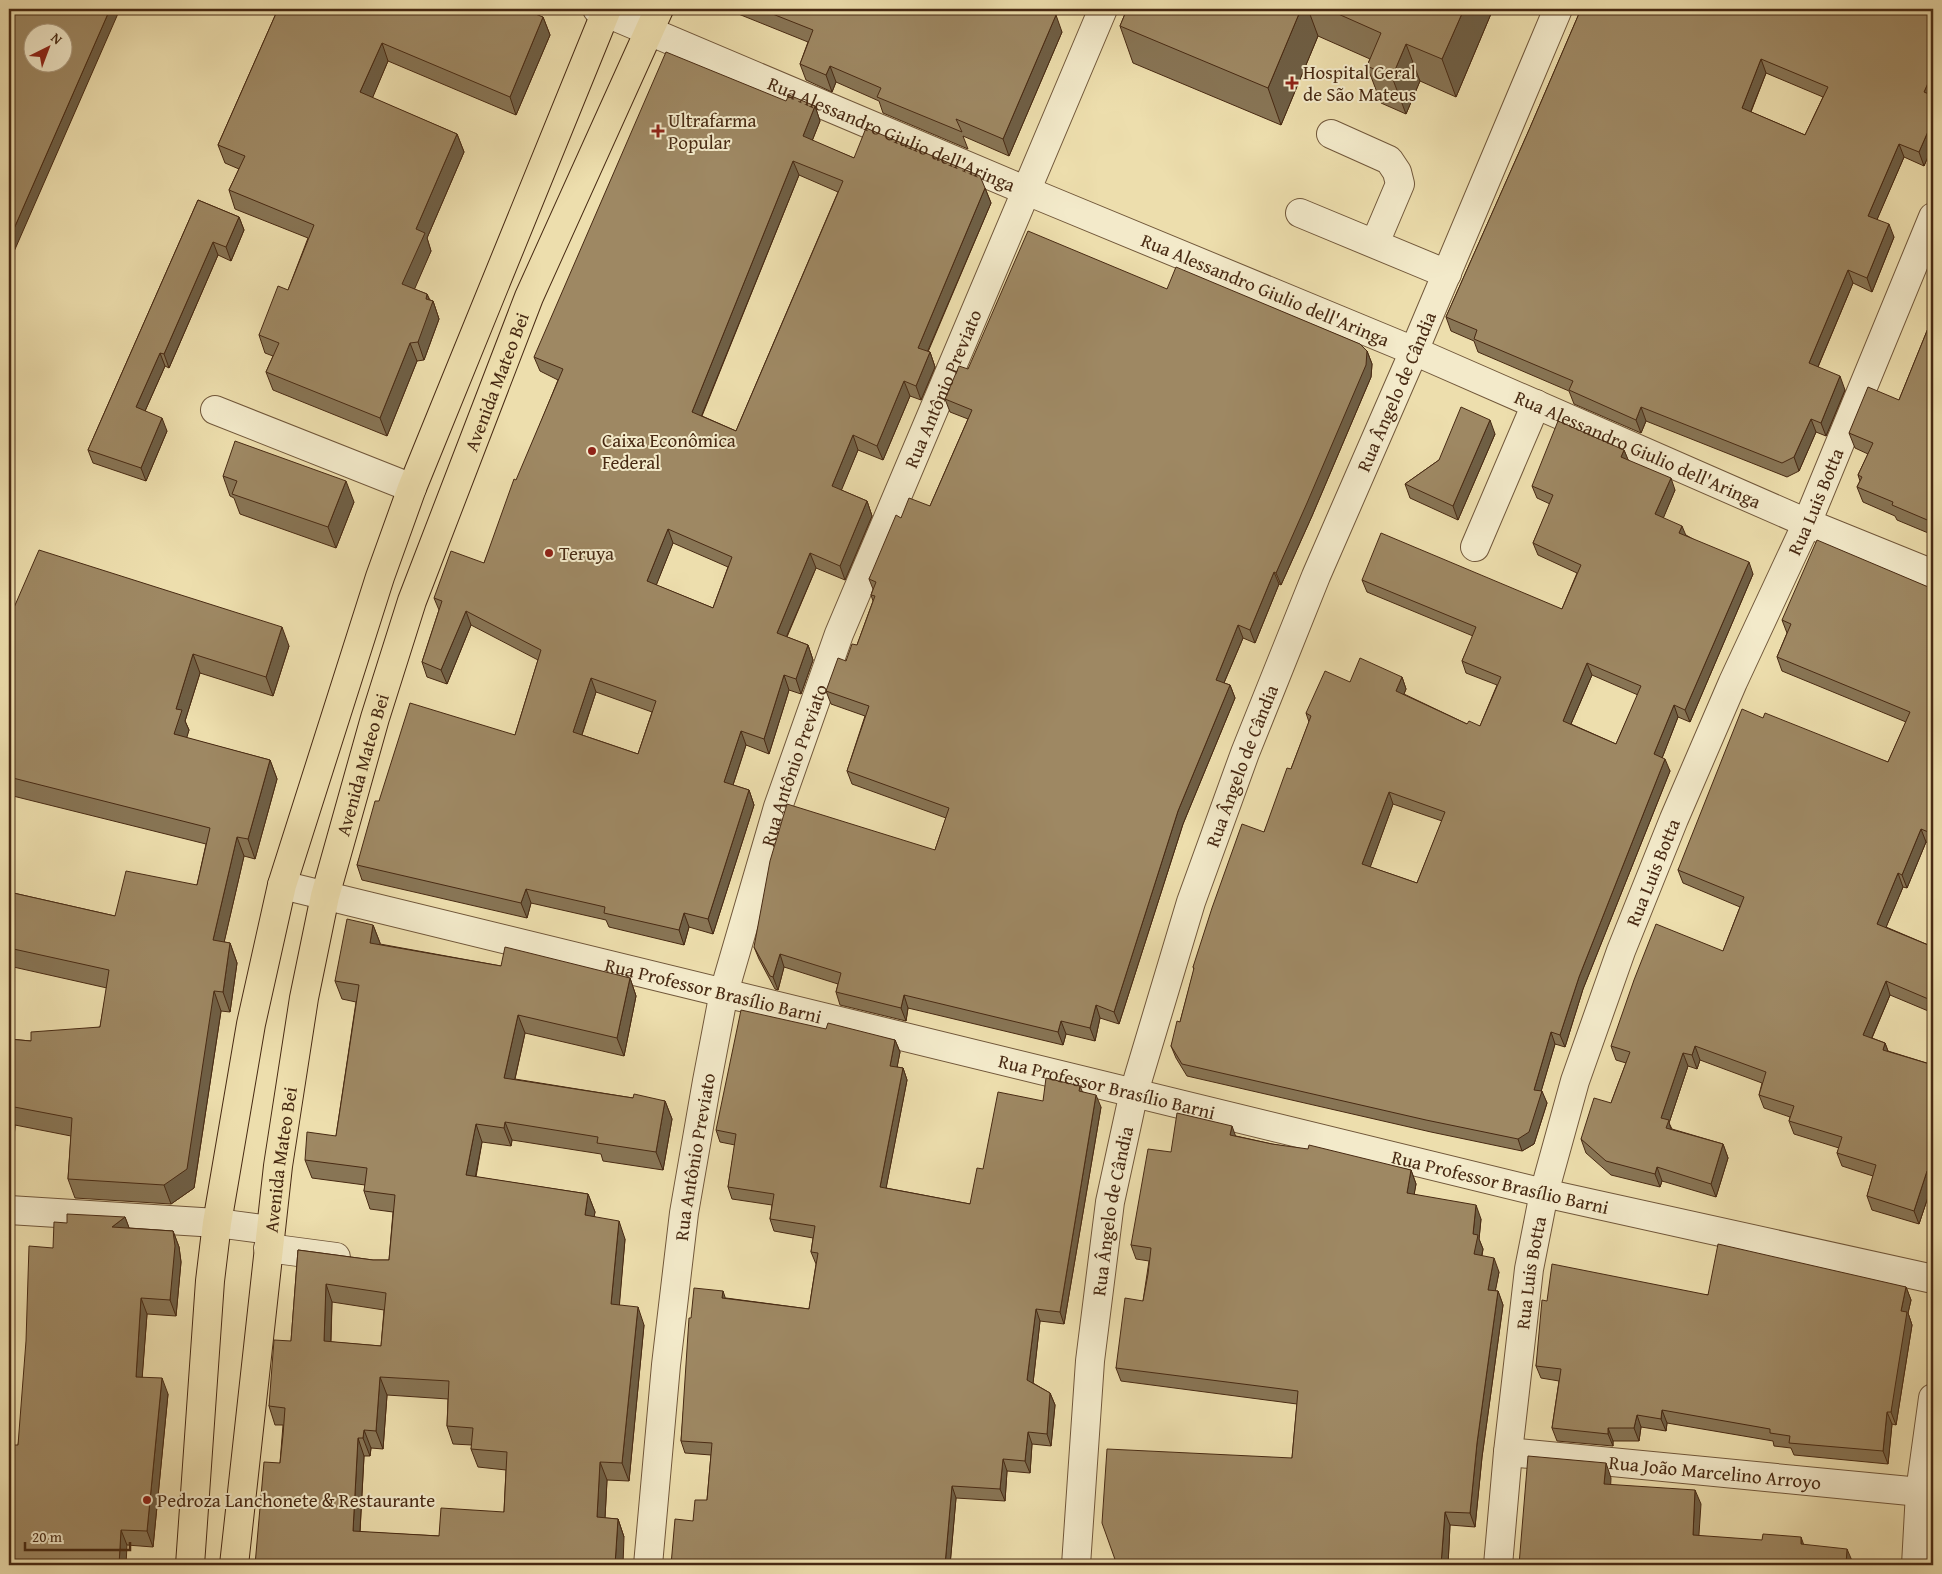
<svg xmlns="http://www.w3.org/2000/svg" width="1942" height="1574" font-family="'Gentium Book Plus',serif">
	<rect width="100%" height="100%" fill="#eddead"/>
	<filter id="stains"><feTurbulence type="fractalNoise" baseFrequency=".004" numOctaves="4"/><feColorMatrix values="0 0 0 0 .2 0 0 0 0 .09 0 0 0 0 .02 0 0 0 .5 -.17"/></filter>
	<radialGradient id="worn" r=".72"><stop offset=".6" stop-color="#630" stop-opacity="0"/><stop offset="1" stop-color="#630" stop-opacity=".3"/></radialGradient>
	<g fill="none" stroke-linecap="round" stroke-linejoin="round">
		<defs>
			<g id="minor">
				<path id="s1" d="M 597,9 L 1027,191 L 1414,351 L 1807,523 L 1933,574"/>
				<path d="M 1331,134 L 1389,160 L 1397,172 L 1400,184 L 1375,243"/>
				<path d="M 1300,213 L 1447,274"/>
				<path d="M 215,410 L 412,488"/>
				<path d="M 1475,547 L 1536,404"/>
				<path id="s2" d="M 282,885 L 1544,1193 L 1933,1279"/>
				<path d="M 9,1210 L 217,1223 L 270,1230"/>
				<path d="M 268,1248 L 336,1257"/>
				<path id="s3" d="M 1508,1452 L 1920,1492"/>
				<path id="s4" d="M 648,1565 L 666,1365 L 684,1213 L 707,1081 L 724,992 L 778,807 L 839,634 L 1103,9"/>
				<path id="s5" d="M 1076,1565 L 1090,1361 L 1110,1202 L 1134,1092 L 1191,902 L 1245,753 L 1316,576 L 1414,351 L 1558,9"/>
				<path id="s6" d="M 1498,1565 L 1508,1452 L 1529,1269 L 1544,1193 L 1575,1081 L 1621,951 L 1674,819 L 1733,682 L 1807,523 L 1933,217"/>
				<path d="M 1916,1565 L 1920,1492 L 1933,1398"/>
			</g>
			<g id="major">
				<path d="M 190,1565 L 210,1281 L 217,1223 L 251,1024 L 282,885 L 380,577 L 412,488 L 607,9"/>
				<path id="s7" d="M 234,1565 L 278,1166 L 304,998 L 325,896 L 375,718 L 412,601 L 529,297 L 659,9"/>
			</g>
		</defs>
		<!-- minor casing -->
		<use href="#minor" stroke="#71573a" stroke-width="30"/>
		<!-- major casing -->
		<use href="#major" stroke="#482a13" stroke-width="30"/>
		<!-- minor -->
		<use href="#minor" stroke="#f3eaca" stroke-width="28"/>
		<!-- major -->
		<use href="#major" stroke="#eddead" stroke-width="28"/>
	</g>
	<!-- wall -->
	<path fill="#887555" stroke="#482a13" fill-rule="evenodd" d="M 278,9 L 543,17 L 550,35 L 516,115 L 388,61 L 372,98 L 457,134 L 464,152 L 427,238 L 431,251 L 414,289 L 427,294 L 430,300 L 433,301 L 439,319 L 424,360 L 417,361 L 387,436 L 273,390 L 266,372 L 273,356 L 265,353 L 259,335 L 288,290 L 308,238 L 235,209 L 229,190 L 239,169 L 225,163 L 218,145 Z
		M 726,9 L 1040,9 L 1062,32 L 1009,156 L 963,136 L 968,149 L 883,113 L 879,101 L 836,82 L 832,92 L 806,80 L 800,64 L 808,42 Z
		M 1127,9 L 1493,9 L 1456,97 L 1420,81 L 1406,114 L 1381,103 L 1367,66 L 1370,59 L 1318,36 L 1281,125 L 1133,63 L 1120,26 Z
		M 1581,9 L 1933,9 L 1933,145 L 1924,166 L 1904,157 L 1877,219 L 1894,237 L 1872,292 L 1853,283 L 1818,367 L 1845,390 L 1826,436 L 1816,432 L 1799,471 L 1787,477 L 1646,421 L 1641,433 L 1574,404 L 1569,391 L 1478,352 L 1474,341 L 1451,331 L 1446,317 L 1529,130 ZM 1766,73 L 1823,97 L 1805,135 L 1751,112 Z
		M 786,101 L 815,106 L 820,121 L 812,141 L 854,158 L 985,188 L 991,203 L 928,352 L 930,352 L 935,367 L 921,400 L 910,396 L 883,460 L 858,450 L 841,490 L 867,501 L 872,516 L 845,580 L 816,568 L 787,637 L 808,645 L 813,660 L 801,694 L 789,690 L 769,754 L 746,745 L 733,785 L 749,790 L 754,805 L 713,934 L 689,927 L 684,945 L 609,927 L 606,920 L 531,903 L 527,918 L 362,880 L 357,865 L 379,801 L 515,735 L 538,660 L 471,625 L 447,684 L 427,677 L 422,662 L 439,610 L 434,598 L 484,563 L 558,380 L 540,371 L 534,357 ZM 799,175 L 838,192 L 736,431 L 702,416 ZM 673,543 L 728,567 L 713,608 L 656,585 ZM 596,692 L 652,712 L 638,754 L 582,735 Z
		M 198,200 L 239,217 L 244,230 L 231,261 L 218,255 L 169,368 L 165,366 L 145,411 L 167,431 L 146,481 L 93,463 L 88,450 Z
		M 1167,289 L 1367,351 L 1372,364 L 1371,377 L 1312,516 L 1281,585 L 1279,584 L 1255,643 L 1243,638 L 1224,683 L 1230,685 L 1235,698 L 1183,824 L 1119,1024 L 1100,1018 L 1095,1041 L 1066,1034 L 1063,1045 L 908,1008 L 906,1021 L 840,1005 L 836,992 L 838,984 L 784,967 L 778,990 L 775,989 L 759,959 L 754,947 L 935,850 L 946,818 L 852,784 L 847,771 L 865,716 L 831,704 L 826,691 L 857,645 L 873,601 L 871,595 L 873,589 L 869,579 L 901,518 L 930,506 L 968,419 L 950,412 L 945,399 L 968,369 Z
		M 1933,316 L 1933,535 L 1897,520 L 1895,516 L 1863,502 L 1857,487 L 1860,481 L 1858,475 L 1868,454 L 1855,448 L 1849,433 L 1899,400 Z
		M 1495,434 L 1458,520 L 1410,498 L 1405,484 L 1439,460 Z
		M 1624,450 L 1628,460 L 1675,490 L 1663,518 L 1686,535 L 1753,574 L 1690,722 L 1678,717 L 1662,758 L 1670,771 L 1583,989 L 1565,1047 L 1555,1044 L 1541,1091 L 1547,1103 L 1534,1144 L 1522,1151 L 1431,1132 L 1187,1076 L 1176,1058 L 1171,1046 L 1180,1022 L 1194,970 L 1193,967 L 1264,832 L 1291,769 L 1309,722 L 1306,713 L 1350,682 L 1402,677 L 1406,689 L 1404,694 L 1467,724 L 1480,726 L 1497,685 L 1466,673 L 1462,661 L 1473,636 L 1367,592 L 1362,580 L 1562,609 L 1577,573 L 1538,555 L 1533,543 L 1550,504 L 1537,498 L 1532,486 ZM 1592,675 L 1638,695 L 1616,744 L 1571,724 ZM 1393,804 L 1442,821 L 1417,883 L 1370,867 Z
		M 223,476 L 354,502 L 336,548 L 240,514 L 234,498 L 230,496 Z
		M 1933,589 L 1933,845 L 1926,842 L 1907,888 L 1903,887 L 1886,927 L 1933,947 L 1933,1013 L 1890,995 L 1872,1038 L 1885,1043 L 1888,1051 L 1933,1065 L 1933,1185 L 1932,1185 L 1919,1224 L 1872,1210 L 1867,1196 L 1873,1176 L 1842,1166 L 1837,1153 L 1839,1148 L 1794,1134 L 1789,1121 L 1790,1117 L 1764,1108 L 1759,1095 L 1762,1083 L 1700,1060 L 1697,1069 L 1688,1066 L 1669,1123 L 1672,1129 L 1723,1144 L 1728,1158 L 1716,1197 L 1662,1181 L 1660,1187 L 1611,1175 L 1586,1153 L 1581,1139 L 1611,1103 L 1626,1063 L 1616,1060 L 1611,1046 L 1723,951 L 1740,907 L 1683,883 L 1678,870 L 1763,718 L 1888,762 L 1906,722 L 1782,671 L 1777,657 L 1787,633 L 1782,620 Z
		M 9,619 L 289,646 L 273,696 L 200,673 L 185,721 L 189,730 L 186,738 L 270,760 L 277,779 L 255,859 L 244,856 L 224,942 L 230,943 L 237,963 L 230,1012 L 221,1011 L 194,1188 L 171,1204 L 75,1198 L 68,1179 L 71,1136 L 15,1125 L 12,1166 L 9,1166 L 9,1039 L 31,1041 L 100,1027 L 107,988 L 9,966 L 9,892 L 115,916 L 197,885 L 206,844 L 9,795 Z
		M 373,925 L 380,943 L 380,944 L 501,966 L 630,978 L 636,996 L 624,1056 L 525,1033 L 515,1079 L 633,1098 L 665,1101 L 672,1119 L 663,1170 L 603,1161 L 601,1154 L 512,1140 L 511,1146 L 482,1142 L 476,1177 L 588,1194 L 595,1212 L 594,1216 L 625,1239 L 619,1305 L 644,1325 L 629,1481 L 607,1480 L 605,1518 L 618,1519 L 624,1537 L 255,1565 L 280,1463 L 283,1425 L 275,1425 L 269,1406 L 291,1341 L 298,1250 L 373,1260 L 389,1260 L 393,1212 L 370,1209 L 364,1191 L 365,1185 L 312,1178 L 305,1160 L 336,1136 L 356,1002 L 342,999 L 335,981 ZM 332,1302 L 384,1310 L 381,1346 L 331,1342 ZM 387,1395 L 448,1399 L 447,1426 L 453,1444 L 472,1445 L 471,1449 L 478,1467 L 506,1470 L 504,1512 L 439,1536 L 360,1532 L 364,1456 L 370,1456 L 371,1448 L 383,1449 Z
		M 826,1029 L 895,1040 L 900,1052 L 897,1067 L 903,1068 L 907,1080 L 886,1188 L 970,1204 L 983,1169 L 1043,1101 L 1080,1086 L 1082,1091 L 1101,1107 L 1064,1324 L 1040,1321 L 1033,1383 L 1050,1393 L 1055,1405 L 1051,1446 L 1032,1444 L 1030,1473 L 1007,1471 L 1005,1501 L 956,1498 L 950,1565 L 671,1565 L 693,1521 L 707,1500 L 711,1455 L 685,1453 L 681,1441 L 691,1318 L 726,1298 L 809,1309 L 816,1264 L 811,1252 L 813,1238 L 774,1231 L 770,1219 L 772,1205 L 732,1199 L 728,1187 L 735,1145 L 720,1142 L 716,1130 Z
		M 1236,1136 L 1272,1144 L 1411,1170 L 1416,1184 L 1414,1194 L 1481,1219 L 1479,1239 L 1483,1249 L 1482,1256 L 1499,1272 L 1495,1291 L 1498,1291 L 1503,1305 L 1482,1457 L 1475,1527 L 1450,1525 L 1448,1565 L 1117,1565 L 1292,1458 L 1297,1404 L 1121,1381 L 1116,1368 L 1143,1301 L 1149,1261 L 1136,1259 L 1131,1245 L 1171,1152 Z
		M 125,1217 L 129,1228 L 173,1231 L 179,1247 L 181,1262 L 176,1316 L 147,1314 L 142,1377 L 168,1394 L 153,1547 L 127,1545 L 18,1445 L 53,1248 Z
		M 1906,1287 L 1911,1300 L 1908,1313 L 1912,1325 L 1896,1425 L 1892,1424 L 1888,1464 L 1794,1455 L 1791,1448 L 1774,1446 L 1773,1441 L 1667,1423 L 1666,1431 L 1641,1427 L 1639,1441 L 1613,1441 L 1613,1446 L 1557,1441 L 1552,1428 L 1559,1381 L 1541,1378 L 1536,1366 L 1547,1301 Z"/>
	<!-- shaded-wall -->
	<path fill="#6f5f45" stroke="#482a13" d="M 110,9 L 120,9 L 9,263 L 9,240 Z
		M 1301,9 L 1308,9 L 1318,36 L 1281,125 L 1268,88 Z
		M 1464,9 L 1493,9 L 1456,97 L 1442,59 Z
		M 1056,15 L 1062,32 L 1009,156 L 1003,139 Z
		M 543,17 L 550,35 L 516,115 L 510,97 Z
		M 382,43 L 388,61 L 367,111 L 360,92 Z
		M 1406,44 L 1420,81 L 1406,114 L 1392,77 Z
		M 1761,59 L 1766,73 L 1747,121 L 1742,108 Z
		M 830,66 L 836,82 L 832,92 L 826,75 Z
		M 1933,72 L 1933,96 L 1924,92 Z
		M 815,106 L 820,121 L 808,151 L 803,136 Z
		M 1933,120 L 1933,145 L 1924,166 L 1919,152 Z
		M 457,134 L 464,152 L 427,238 L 431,251 L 409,302 L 402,284 L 416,229 Z
		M 1899,144 L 1904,157 L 1873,229 L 1868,216 Z
		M 793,161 L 799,175 L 697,427 L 692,412 Z
		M 985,188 L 991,203 L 923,362 L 918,348 Z
		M 239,217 L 244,230 L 231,261 L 226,247 Z
		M 1889,224 L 1894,237 L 1872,292 L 1867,278 Z
		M 213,242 L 218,255 L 169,368 L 164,354 Z
		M 1848,270 L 1853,283 L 1814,376 L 1809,363 Z
		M 427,294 L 431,305 L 433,301 L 439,319 L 424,360 L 418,342 Z
		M 410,343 L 417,361 L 387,436 L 380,418 Z
		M 1367,351 L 1372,364 L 1371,377 L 1312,516 L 1281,585 L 1276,573 Z
		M 930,352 L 935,367 L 921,400 L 916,386 Z
		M 160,353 L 165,366 L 141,420 L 136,407 Z
		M 1840,376 L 1845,390 L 1826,436 L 1821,423 Z
		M 904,381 L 910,396 L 883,460 L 877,446 Z
		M 1641,407 L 1646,421 L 1641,433 L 1636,420 Z
		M 162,418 L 167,431 L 146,481 L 141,468 Z
		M 1811,419 L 1816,432 L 1799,471 L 1794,457 Z
		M 1490,420 L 1495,434 L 1458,520 L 1453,506 Z
		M 853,435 L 858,450 L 837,501 L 832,486 Z
		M 1624,450 L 1629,462 L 1621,457 Z
		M 1671,478 L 1675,490 L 1660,526 L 1655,514 Z
		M 346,481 L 354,502 L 336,548 L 328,527 Z
		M 867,501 L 872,516 L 845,580 L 840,566 Z
		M 1682,526 L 1687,538 L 1679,533 Z
		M 668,529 L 673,543 L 652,596 L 647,581 Z
		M 810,553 L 816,568 L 782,647 L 777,633 Z
		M 1749,562 L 1753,574 L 1690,722 L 1685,710 Z
		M 1274,572 L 1279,584 L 1255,643 L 1250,630 Z
		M 466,611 L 471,625 L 447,684 L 441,670 Z
		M 1238,625 L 1243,638 L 1220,692 L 1216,680 Z
		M 282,627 L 289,646 L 273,696 L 266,677 Z
		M 808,645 L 813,660 L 801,694 L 796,679 Z
		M 193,654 L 200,673 L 185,721 L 189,730 L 182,754 L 174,734 L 176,709 Z
		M 1587,663 L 1592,675 L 1567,733 L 1563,721 Z
		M 784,675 L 789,690 L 769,754 L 764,739 Z
		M 1402,677 L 1406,689 L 1400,703 L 1396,691 Z
		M 591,678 L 596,692 L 578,746 L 573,732 Z
		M 1230,685 L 1235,698 L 1183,824 L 1119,1024 L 1114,1012 L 1178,811 Z
		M 1674,705 L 1678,717 L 1659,766 L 1654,754 Z
		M 741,731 L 746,745 L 729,797 L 724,782 Z
		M 1665,759 L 1670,771 L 1583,989 L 1565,1047 L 1560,1035 L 1579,977 Z
		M 270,760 L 277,779 L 255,859 L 248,839 Z
		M 749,790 L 754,805 L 713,934 L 708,919 Z
		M 1389,792 L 1393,804 L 1367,876 L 1362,864 Z
		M 1921,829 L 1926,842 L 1907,888 L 1902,875 Z
		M 237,837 L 244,856 L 220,960 L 213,940 Z
		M 1898,873 L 1903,887 L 1882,937 L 1877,924 Z
		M 526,889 L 531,903 L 527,918 L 521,903 Z
		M 684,913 L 689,927 L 684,945 L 679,930 Z
		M 373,925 L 380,943 L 377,961 L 370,943 Z
		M 230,943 L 237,963 L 230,1012 L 223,992 Z
		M 780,954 L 784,967 L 778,990 L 773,977 Z
		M 630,978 L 636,996 L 624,1056 L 617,1038 Z
		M 1886,981 L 1890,995 L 1867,1049 L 1863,1035 Z
		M 214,991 L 221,1011 L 194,1188 L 171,1204 L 164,1185 Z
		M 904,995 L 908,1008 L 906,1021 L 901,1008 Z
		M 1096,1005 L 1100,1018 L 1095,1041 L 1090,1028 Z
		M 518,1015 L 525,1033 L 511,1096 L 504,1078 Z
		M 1061,1021 L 1066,1034 L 1063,1045 L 1058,1032 Z
		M 1551,1032 L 1555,1044 L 1538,1102 L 1534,1090 Z
		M 895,1040 L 900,1052 L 895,1078 L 890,1066 Z
		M 1885,1043 L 1890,1057 L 1883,1050 Z
		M 1695,1046 L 1700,1060 L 1697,1069 L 1692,1055 Z
		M 1683,1053 L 1688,1066 L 1669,1123 L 1673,1134 L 1671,1141 L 1661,1118 Z
		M 903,1068 L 907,1080 L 884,1199 L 880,1187 Z
		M 1542,1091 L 1547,1103 L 1534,1144 L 1522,1151 L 1518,1139 Z
		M 1096,1095 L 1101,1107 L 1064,1324 L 1060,1312 Z
		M 665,1101 L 672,1119 L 663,1170 L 656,1152 Z
		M 9,1107 L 15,1125 L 12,1166 L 9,1158 Z
		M 505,1122 L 512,1140 L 511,1146 L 504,1128 Z
		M 476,1124 L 482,1142 L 472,1194 L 466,1175 Z
		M 1232,1126 L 1237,1140 L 1230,1135 Z
		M 1723,1144 L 1728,1158 L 1716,1197 L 1711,1184 Z
		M 1657,1167 L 1662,1181 L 1660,1187 L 1655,1174 Z
		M 1411,1170 L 1416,1184 L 1412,1207 L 1407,1193 Z
		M 1927,1171 L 1932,1185 L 1919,1224 L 1914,1211 Z
		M 588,1194 L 595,1212 L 591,1233 L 585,1215 Z
		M 1476,1205 L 1481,1219 L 1479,1239 L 1483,1249 L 1479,1268 L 1474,1254 L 1473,1234 Z
		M 125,1217 L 131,1233 L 112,1227 Z
		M 619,1221 L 625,1239 L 618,1322 L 611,1304 Z
		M 173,1231 L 179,1247 L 181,1262 L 176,1316 L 170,1300 Z
		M 1494,1258 L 1499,1272 L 1493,1303 L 1488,1290 Z
		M 326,1284 L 332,1302 L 330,1359 L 324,1341 Z
		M 1906,1287 L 1911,1300 L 1908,1313 L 1912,1325 L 1896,1425 L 1891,1412 L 1901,1311 Z
		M 723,1291 L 727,1303 L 722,1298 Z
		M 1498,1291 L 1503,1305 L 1482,1457 L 1475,1527 L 1470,1513 L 1477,1443 Z
		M 141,1298 L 147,1314 L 141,1393 L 136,1377 Z
		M 638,1307 L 644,1325 L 629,1481 L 622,1463 Z
		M 1036,1309 L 1040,1321 L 1032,1392 L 1027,1380 Z
		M 380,1377 L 387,1395 L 383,1449 L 376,1431 Z
		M 162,1378 L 168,1394 L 153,1547 L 147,1531 Z
		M 1050,1393 L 1055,1405 L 1051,1446 L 1047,1434 Z
		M 1662,1410 L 1667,1423 L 1666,1431 L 1661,1419 Z
		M 1887,1412 L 1892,1424 L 1888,1464 L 1883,1451 Z
		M 1637,1415 L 1641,1427 L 1639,1441 L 1634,1428 Z
		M 1608,1428 L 1613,1441 L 1613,1446 L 1608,1434 Z
		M 364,1430 L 371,1448 L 370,1456 L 363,1438 Z
		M 1028,1432 L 1032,1444 L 1030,1473 L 1025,1461 Z
		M 358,1438 L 364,1456 L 359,1549 L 353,1531 Z
		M 1003,1459 L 1007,1471 L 1005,1501 L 1000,1489 Z
		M 600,1462 L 607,1480 L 604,1536 L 597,1517 Z
		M 1606,1463 L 1611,1478 L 1610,1499 L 1604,1484 Z
		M 952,1486 L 956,1498 L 950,1565 L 945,1565 Z
		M 1695,1490 L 1701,1504 L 1698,1549 L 1693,1535 Z
		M 1445,1512 L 1450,1525 L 1448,1565 L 1441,1565 Z
		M 618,1519 L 624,1537 L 623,1565 L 615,1565 Z
		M 121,1530 L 127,1545 L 126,1565 L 119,1565 Z
		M 1801,1537 L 1806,1551 L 1801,1544 Z
		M 1847,1549 L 1853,1563 L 1852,1565 L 1846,1565 Z"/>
	<!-- building -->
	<path fill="#9e8863" stroke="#482a13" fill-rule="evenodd" d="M 9,9 L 110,9 L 9,240 ZM 32,32 L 62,32 L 62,62 L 32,62 Z
		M 278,9 L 523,9 L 543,17 L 510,97 L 382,43 L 360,92 L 457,134 L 416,229 L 425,233 L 402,284 L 427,294 L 426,299 L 433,301 L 418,342 L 410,343 L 380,418 L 266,372 L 279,343 L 259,335 L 278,286 L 288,290 L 314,225 L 229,190 L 245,156 L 218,145 Z
		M 760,9 L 1040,9 L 1056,15 L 1003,139 L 956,119 L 962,132 L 877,97 L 881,88 L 830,66 L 826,75 L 800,64 L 813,30 Z
		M 1127,9 L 1301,9 L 1268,88 L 1120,26 Z
		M 1327,9 L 1464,9 L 1442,59 L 1406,44 L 1392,77 L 1367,66 L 1381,33 Z
		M 1581,9 L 1933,9 L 1933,72 L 1924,92 L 1933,96 L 1933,120 L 1919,152 L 1899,144 L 1868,216 L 1889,224 L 1867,278 L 1848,270 L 1809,363 L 1840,376 L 1821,423 L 1811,419 L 1794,457 L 1782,463 L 1641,407 L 1636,420 L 1569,390 L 1573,381 L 1474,339 L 1477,330 L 1446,317 L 1529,130 ZM 1761,59 L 1828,87 L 1805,135 L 1742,108 Z
		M 666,52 L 786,101 L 789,95 L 815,106 L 803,136 L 854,158 L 866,128 L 980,176 L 985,188 L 918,348 L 930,352 L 916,386 L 904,381 L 877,446 L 853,435 L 832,486 L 867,501 L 840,566 L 810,553 L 777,633 L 808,645 L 796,679 L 784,675 L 764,739 L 741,731 L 724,782 L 749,790 L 708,919 L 684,913 L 679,930 L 604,913 L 605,907 L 526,889 L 521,903 L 357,865 L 375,801 L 379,801 L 410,703 L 515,735 L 541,650 L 466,611 L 441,670 L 422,662 L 442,601 L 434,598 L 451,551 L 484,563 L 514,479 L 516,480 L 563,369 L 534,357 ZM 793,161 L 843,181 L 736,431 L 692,412 ZM 668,529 L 732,557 L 713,608 L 647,581 ZM 591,678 L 656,701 L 638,754 L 573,732 Z
		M 198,200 L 239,217 L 226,247 L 213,242 L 164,354 L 160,353 L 136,407 L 162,418 L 141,468 L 88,450 Z
		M 1028,231 L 1167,289 L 1176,267 L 1360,344 L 1367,351 L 1366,365 L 1307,503 L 1276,573 L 1274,572 L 1250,630 L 1238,625 L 1216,680 L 1230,685 L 1178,811 L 1114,1012 L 1096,1005 L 1090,1028 L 1061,1021 L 1058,1032 L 904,995 L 901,1008 L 836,992 L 841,973 L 780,954 L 773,977 L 770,976 L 754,947 L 770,861 L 787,804 L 935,850 L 949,808 L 847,771 L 869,706 L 826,691 L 838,658 L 846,661 L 852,644 L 857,645 L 875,596 L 871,595 L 876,582 L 869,579 L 896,515 L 901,518 L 909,498 L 930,506 L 972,410 L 945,399 L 959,366 L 968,369 Z
		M 1933,316 L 1933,518 L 1932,522 L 1892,505 L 1893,502 L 1857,487 L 1862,477 L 1858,475 L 1873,443 L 1849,433 L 1868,387 L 1899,400 Z
		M 1461,407 L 1490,420 L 1453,506 L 1405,484 L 1439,460 Z
		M 1558,421 L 1624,450 L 1621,457 L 1671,478 L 1655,514 L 1682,526 L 1679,533 L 1749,562 L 1685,710 L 1674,705 L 1654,754 L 1665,759 L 1579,977 L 1560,1035 L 1551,1032 L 1534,1090 L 1542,1091 L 1529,1132 L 1518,1139 L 1426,1120 L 1182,1064 L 1171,1046 L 1177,1021 L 1180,1022 L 1194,968 L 1193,967 L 1212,908 L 1242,824 L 1264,832 L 1287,768 L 1291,769 L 1311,716 L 1306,713 L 1325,671 L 1350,682 L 1360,658 L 1402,677 L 1396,691 L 1467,724 L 1469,721 L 1480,726 L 1501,677 L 1462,661 L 1476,627 L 1362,580 L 1381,533 L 1562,609 L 1581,565 L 1533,543 L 1553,495 L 1532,486 ZM 1587,663 L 1641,686 L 1616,744 L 1563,721 ZM 1389,792 L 1445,812 L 1417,883 L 1362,864 Z
		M 235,441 L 346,481 L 328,527 L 232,494 L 237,481 L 223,476 Z
		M 1817,540 L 1933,589 L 1933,834 L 1921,829 L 1902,875 L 1898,873 L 1877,924 L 1933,947 L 1933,1001 L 1886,981 L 1863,1035 L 1885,1043 L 1883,1050 L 1933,1065 L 1933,1173 L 1927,1171 L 1914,1211 L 1867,1196 L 1876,1165 L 1837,1153 L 1842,1137 L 1789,1121 L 1794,1106 L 1759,1095 L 1766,1072 L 1695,1046 L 1692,1055 L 1683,1053 L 1661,1118 L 1669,1120 L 1666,1128 L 1723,1144 L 1711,1184 L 1657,1167 L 1655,1174 L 1606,1161 L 1581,1139 L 1594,1098 L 1611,1103 L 1630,1052 L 1611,1046 L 1634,980 L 1656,924 L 1723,951 L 1744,897 L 1678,870 L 1742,709 L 1763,718 L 1765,713 L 1888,762 L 1910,712 L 1777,657 L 1791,624 L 1782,620 Z
		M 39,550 L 282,627 L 266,677 L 193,654 L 176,709 L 182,710 L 174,734 L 270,760 L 248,839 L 237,837 L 213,940 L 230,943 L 223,992 L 214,991 L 187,1169 L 164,1185 L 68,1179 L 72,1118 L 9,1106 L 9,1039 L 31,1041 L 31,1032 L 100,1027 L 109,970 L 9,948 L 9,892 L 115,916 L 126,871 L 197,885 L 210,828 L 9,777 L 9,619 Z
		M 347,919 L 373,925 L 370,943 L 501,966 L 505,947 L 630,978 L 617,1038 L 518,1015 L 504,1078 L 633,1098 L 634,1094 L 665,1101 L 656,1152 L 597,1143 L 598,1137 L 505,1122 L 504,1128 L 476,1124 L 466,1175 L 588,1194 L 585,1215 L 619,1221 L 611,1304 L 638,1307 L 622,1463 L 600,1462 L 597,1517 L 618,1519 L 615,1565 L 255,1565 L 264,1462 L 280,1463 L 283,1435 L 285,1408 L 269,1406 L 274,1340 L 291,1341 L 298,1250 L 373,1260 L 389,1260 L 395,1195 L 364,1191 L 367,1168 L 305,1160 L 307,1132 L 336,1136 L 359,985 L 335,981 ZM 326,1284 L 386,1293 L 381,1346 L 324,1341 ZM 380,1377 L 449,1381 L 447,1426 L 473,1428 L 471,1449 L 507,1452 L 504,1512 L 441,1508 L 439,1536 L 353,1531 L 358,1438 L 363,1438 L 364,1430 L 376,1431 Z
		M 741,1010 L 826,1029 L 828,1023 L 895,1040 L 890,1066 L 903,1068 L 880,1187 L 970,1204 L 977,1168 L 983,1169 L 998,1092 L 1043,1101 L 1046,1078 L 1080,1086 L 1079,1091 L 1096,1095 L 1060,1312 L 1036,1309 L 1027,1380 L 1050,1393 L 1047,1434 L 1028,1432 L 1025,1461 L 1003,1459 L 1000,1489 L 952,1486 L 945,1565 L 671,1565 L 675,1519 L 693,1521 L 695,1500 L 707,1500 L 712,1443 L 681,1441 L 689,1318 L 691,1318 L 694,1288 L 723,1291 L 722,1298 L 809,1309 L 818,1253 L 811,1252 L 815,1226 L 770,1219 L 774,1194 L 728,1187 L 736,1134 L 716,1130 Z
		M 1177,1113 L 1232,1126 L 1230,1135 L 1272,1144 L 1308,1149 L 1309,1145 L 1411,1170 L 1407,1193 L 1476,1205 L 1473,1234 L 1478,1235 L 1474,1254 L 1494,1258 L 1488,1290 L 1498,1291 L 1477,1443 L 1470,1513 L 1445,1512 L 1441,1565 L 1117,1565 L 1102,1523 L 1107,1449 L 1292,1458 L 1298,1391 L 1116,1368 L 1125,1298 L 1143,1301 L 1148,1274 L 1151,1248 L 1131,1245 L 1148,1149 L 1171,1152 Z
		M 67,1214 L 125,1217 L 112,1227 L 173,1231 L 175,1246 L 170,1300 L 141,1298 L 136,1377 L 162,1378 L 147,1531 L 121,1530 L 119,1565 L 9,1565 L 9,1445 L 18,1445 L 26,1341 L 29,1246 L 53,1248 L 54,1222 L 67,1223 Z
		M 1718,1244 L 1906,1287 L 1901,1311 L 1907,1312 L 1891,1412 L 1887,1412 L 1883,1451 L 1789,1443 L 1790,1436 L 1770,1433 L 1770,1429 L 1662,1410 L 1661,1419 L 1637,1415 L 1634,1428 L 1608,1428 L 1608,1434 L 1552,1428 L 1561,1369 L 1536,1366 L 1542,1300 L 1547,1301 L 1552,1264 L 1708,1295 Z
		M 1528,1456 L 1606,1463 L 1604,1484 L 1695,1490 L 1693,1535 L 1762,1540 L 1763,1534 L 1801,1537 L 1801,1544 L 1847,1549 L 1846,1565 L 1519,1565 Z"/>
	<!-- markers -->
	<g fill="#8f2418" stroke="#f3eaca" stroke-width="2">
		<path d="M1289.5 75.5h5v5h5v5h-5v5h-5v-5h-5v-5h5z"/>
		<path d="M655.5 123.5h5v5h5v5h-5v5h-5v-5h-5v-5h5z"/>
		<circle cx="592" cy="451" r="5"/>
		<circle cx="549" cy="553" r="5"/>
		<circle cx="147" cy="1500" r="5"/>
	</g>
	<g text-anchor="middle" stroke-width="4" stroke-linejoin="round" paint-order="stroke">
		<!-- poi labels -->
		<g font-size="19" fill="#482a13" stroke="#f3eaca" text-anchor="start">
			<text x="1303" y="79">Hospital Geral<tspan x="1303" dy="22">de São Mateus</tspan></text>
			<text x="668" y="127">Ultrafarma<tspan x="668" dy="22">Popular</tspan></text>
			<text x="602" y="447">Caixa Econômica<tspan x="602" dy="22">Federal</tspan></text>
			<text x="559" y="560">Teruya</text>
			<text x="157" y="1507">Pedroza Lanchonete &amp; Restaurante</text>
		</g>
		<!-- street labels -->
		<g font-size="19" fill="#482a13" stroke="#f3eaca">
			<text dy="7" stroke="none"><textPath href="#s1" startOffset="320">Rua Alessandro Giulio dell'Aringa</textPath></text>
			<text dy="7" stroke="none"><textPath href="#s1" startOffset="725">Rua Alessandro Giulio dell'Aringa</textPath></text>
			<text dy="7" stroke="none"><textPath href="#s7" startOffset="1218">Avenida Mateo Bei</textPath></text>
			<text dy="7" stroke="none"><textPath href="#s4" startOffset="1221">Rua Antônio Previato</textPath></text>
			<text dy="7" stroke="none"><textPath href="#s5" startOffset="1226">Rua Ângelo de Cândia</textPath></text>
			<text dy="7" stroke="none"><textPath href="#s1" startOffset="1130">Rua Alessandro Giulio dell'Aringa</textPath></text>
			<text dy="7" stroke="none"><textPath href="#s6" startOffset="1119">Rua Luis Botta</textPath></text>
			<text dy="7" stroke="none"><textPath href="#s7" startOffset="812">Avenida Mateo Bei</textPath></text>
			<text dy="7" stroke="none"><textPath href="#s4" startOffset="816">Rua Antônio Previato</textPath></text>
			<text dy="7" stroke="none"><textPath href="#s5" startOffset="821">Rua Ângelo de Cândia</textPath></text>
			<text dy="7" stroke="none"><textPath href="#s6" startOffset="714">Rua Luis Botta</textPath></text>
			<text dy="7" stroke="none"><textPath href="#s2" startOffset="444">Rua Professor Brasílio Barni</textPath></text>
			<text dy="7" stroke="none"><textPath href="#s2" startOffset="849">Rua Professor Brasílio Barni</textPath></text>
			<text dy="7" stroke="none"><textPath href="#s4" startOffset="411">Rua Antônio Previato</textPath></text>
			<text dy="7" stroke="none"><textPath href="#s7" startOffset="408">Avenida Mateo Bei</textPath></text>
			<text dy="7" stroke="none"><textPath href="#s2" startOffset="1254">Rua Professor Brasílio Barni</textPath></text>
			<text dy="7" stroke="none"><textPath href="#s5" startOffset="356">Rua Ângelo de Cândia</textPath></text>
			<text dy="7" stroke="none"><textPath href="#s6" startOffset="294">Rua Luis Botta</textPath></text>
			<text dy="7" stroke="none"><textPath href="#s3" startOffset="208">Rua João Marcelino Arroyo</textPath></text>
		</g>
	</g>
	<!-- margin -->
	<rect width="1942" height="1574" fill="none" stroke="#eddead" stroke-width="30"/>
	<rect x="10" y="10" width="1922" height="1554" fill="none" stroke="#482a13" stroke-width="2.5"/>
	<rect x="15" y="15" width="1912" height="1544" fill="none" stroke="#482a13"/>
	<!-- north arrow -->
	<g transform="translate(48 48) rotate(42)"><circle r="24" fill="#f3eaca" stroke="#af9d81"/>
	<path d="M0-4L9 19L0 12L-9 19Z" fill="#8f2418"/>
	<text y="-8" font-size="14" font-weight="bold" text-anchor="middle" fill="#482a13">N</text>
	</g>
	<!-- scale -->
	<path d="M25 1542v8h105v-8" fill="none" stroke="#482a13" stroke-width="2.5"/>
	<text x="32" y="1542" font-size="15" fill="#482a13" stroke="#f3eaca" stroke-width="4" paint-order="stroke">20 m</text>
	<rect width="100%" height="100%" filter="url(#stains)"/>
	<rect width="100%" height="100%" fill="url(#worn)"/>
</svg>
